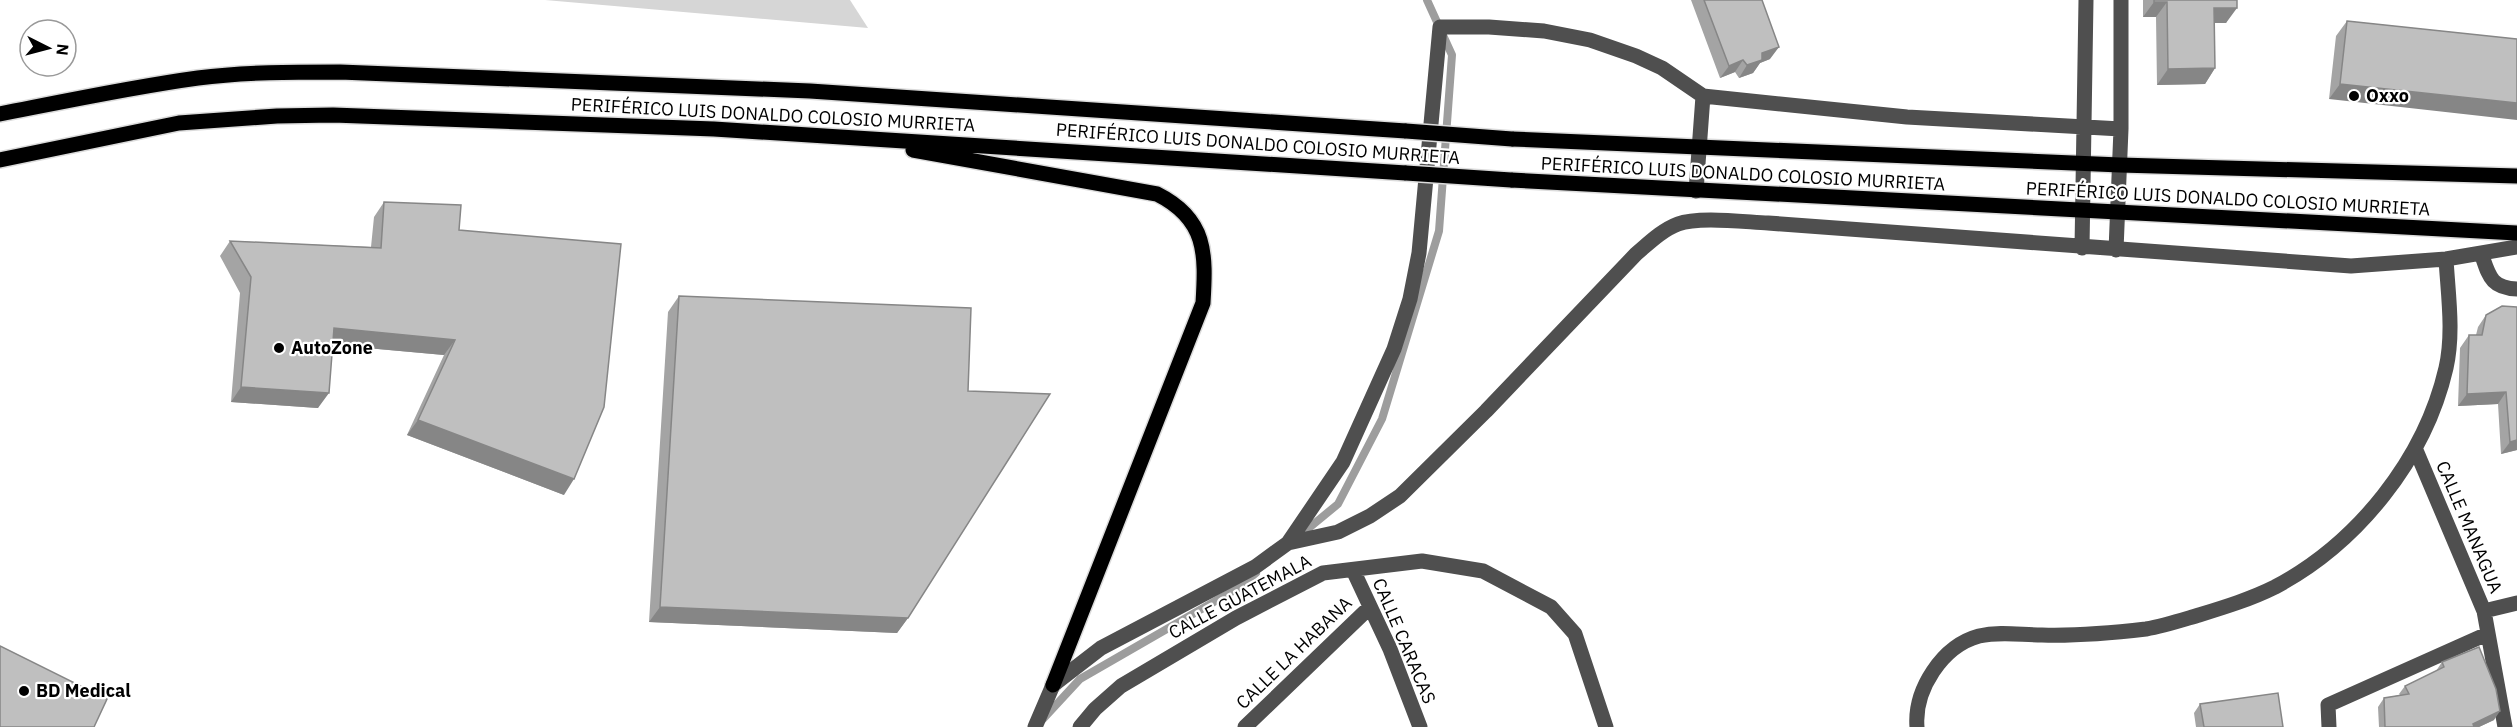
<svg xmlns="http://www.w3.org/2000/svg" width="2517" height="727" font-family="'IBM Plex Sans',sans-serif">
	<rect width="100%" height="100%" fill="#fff"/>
	<!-- green -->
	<path fill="#d6d6d6" d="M 545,0 L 850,0 L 868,28 Z"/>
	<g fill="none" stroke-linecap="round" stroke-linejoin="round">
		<!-- stream -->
		<path stroke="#9d9d9d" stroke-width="8" d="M 1298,537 L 1338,504 L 1382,419 L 1439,231 L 1452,55 L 1427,0
			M 1043,719 L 1080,679 L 1238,588 L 1256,573"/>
		<defs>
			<path id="major" d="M 0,114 C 66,101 132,87 198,78 C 245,72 293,72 340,72 L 810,91 L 1406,131
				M 1512,139 L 2120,165 L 2517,176
				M 913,150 L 1157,194 C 1207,219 1206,254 1203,303 L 1053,685
				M 0,160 L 179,123 L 277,116 L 333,115 L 714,129 L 1406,173
				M 1511,180 L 2517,233"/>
		</defs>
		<!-- major casing -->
		<use href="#major" stroke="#dbdbdb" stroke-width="18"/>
		<!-- minor -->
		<path stroke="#4f4f4f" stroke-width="15" d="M 1696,191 L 1703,96
			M 2082,248 L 2086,0
			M 2116,250 L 2121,129 L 2121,0
			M 2481,253 C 2489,275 2490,288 2517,289
			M 2415,448 L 2484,611 L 2505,727
			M 1288,543 L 1338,532 L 1370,516 L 1400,496 L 1486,411 L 1636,254 C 1649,243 1662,230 1678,224 C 1698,216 1745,222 1768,223 L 2351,266 L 2446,259 L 2517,247
			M 1353,570 L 1390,649 L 1420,727
			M 2484,611 L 2517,603
			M 1035,727 L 1053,685 L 1101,648 L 1255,567 L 1288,543 L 1343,462 L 1394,349 L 1410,299 L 1419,253 L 1440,27 L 1489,27 L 1544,31 L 1590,40 L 1636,56 L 1662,68 L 1703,96 L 1907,117 L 2121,129
			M 1080,727 L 1095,709 L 1121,686 L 1236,618 L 1323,573 L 1422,561 L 1483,571 L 1551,607 L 1575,634 L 1606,727
			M 1245,727 L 1370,607
			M 1917,727 C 1914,690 1942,646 1979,636 C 2000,631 2021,635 2042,635 C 2077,636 2112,633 2146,629 C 2164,626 2182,620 2199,615 C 2225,607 2251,599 2275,587 C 2358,543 2425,459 2446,368 C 2454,333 2448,294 2446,259
			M 2329,727 L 2328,705 L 2487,634"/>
		<!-- major -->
		<use href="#major" stroke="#000" stroke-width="15"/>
		<defs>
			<path id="major-bridge" d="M 1406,131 L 1512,139
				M 1406,173 L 1511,180"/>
		</defs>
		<!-- major-bridge casing -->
		<use href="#major-bridge" stroke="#dbdbdb" stroke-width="18" stroke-linecap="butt"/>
		<!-- major-bridge -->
		<use href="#major-bridge" stroke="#000" stroke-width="15"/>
	</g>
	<!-- wall -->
	<path fill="#a4a4a4" d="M 1691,0 L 1762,0 L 1770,59 L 1760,63 L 1753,73 L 1739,78 L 1735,72 L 1720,78 Z
		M 2143,0 L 2237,0 L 2226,23 L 2215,23 L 2215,68 L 2205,84 L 2157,85 L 2156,17 L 2143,17 Z
		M 2347,21 L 2517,39 L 2329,99 L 2336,36 Z
		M 384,202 L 459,230 L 564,495 L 407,435 L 444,355 L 333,345 L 318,408 L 231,402 L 240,293 L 220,256 L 230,241 L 371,247 L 374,217 Z
		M 679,296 L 908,618 L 897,633 L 649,622 L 668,312 Z
		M 2502,306 L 2517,450 L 2501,454 L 2498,404 L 2458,406 L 2460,348 L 2469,335 L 2476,335 L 2478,327 L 2486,315 Z
		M 2442,662 L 2494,720 L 2479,727 L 2379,727 L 2378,707 L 2384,698 L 2400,695 L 2399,694 L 2405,686 L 2436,671 Z
		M 2200,704 L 2283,727 L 2196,727 L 2194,713 Z"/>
	<!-- shaded-wall -->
	<path fill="#868686" d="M 2154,2 L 2167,2 L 2156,17 L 2143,17 Z
		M 2214,8 L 2237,8 L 2226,23 L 2204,23 Z
		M 1779,47 L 1770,59 L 1760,63 L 1753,73 L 1739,78 L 1747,65 L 1762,53 Z
		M 1743,60 L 1735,72 L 1720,78 L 1729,66 Z
		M 2215,68 L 2205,84 L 2157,85 L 2168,69 Z
		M 2340,84 L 2517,103 L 2517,120 L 2329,99 Z
		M 334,328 L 455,340 L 444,355 L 323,344 Z
		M 241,387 L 329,393 L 318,408 L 231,402 Z
		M 2506,392 L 2498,404 L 2458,406 L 2467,394 Z
		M 418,420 L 574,479 L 564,495 L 407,435 Z
		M 2517,440 L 2517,450 L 2501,454 L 2510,442 Z
		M 660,607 L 908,618 L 897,633 L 649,622 Z
		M 2500,711 L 2494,720 L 2479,727 L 2471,727 L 2473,724 Z"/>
	<!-- building -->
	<path fill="#bfbfbf" stroke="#868686" stroke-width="1.5" d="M 1704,0 L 1762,0 L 1779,47 L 1762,53 L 1762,60 L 1747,65 L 1743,60 L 1729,66 Z
		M 2154,0 L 2237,0 L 2237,8 L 2214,8 L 2215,68 L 2168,69 L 2167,2 L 2154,2 Z
		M 2347,21 L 2517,39 L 2517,103 L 2340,84 Z
		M 384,202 L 461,205 L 459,230 L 621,244 L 604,407 L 574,479 L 418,420 L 455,340 L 334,328 L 329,393 L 241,387 L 251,277 L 230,241 L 381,248 Z
		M 679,296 L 971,308 L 968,391 L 1050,394 L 908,618 L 660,607 Z
		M 2502,306 L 2517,307 L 2517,440 L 2510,442 L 2506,392 L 2467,394 L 2469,335 L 2482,335 L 2486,315 Z
		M 0,646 L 107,699 L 94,727 L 0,727 Z
		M 2479,647 L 2496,689 L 2500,711 L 2473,724 L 2474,727 L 2385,727 L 2384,698 L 2409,694 L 2405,686 L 2444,667 L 2442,662 Z
		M 2278,693 L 2283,727 L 2204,727 L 2200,704 Z"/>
	<!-- markers -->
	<g fill="#000" stroke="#fff" stroke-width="2">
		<circle cx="2354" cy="96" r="6"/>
		<circle cx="279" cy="348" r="6"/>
		<circle cx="24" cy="691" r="6"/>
	</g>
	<g text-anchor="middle" stroke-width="4.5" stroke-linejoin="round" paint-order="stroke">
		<!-- poi labels -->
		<g font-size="18" font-weight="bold" fill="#000" stroke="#fff" text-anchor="start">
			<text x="2366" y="102">Oxxo</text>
			<text x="291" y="354">AutoZone</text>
			<text x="36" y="697">BD Medical</text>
		</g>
		<!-- street labels -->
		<g font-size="18" fill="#000" stroke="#fff">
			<text transform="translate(773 115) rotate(3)" y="6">PERIFÉRICO LUIS DONALDO COLOSIO MURRIETA</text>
			<text transform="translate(1258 144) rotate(4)" y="6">PERIFÉRICO LUIS DONALDO COLOSIO MURRIETA</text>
			<text transform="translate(1743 174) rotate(3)" y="6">PERIFÉRICO LUIS DONALDO COLOSIO MURRIETA</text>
			<text transform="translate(2228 199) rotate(3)" y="6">PERIFÉRICO LUIS DONALDO COLOSIO MURRIETA</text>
			<text transform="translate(2469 527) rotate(67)" y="6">CALLE MANAGUA</text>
			<text transform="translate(1240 597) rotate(-28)" y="6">CALLE GUATEMALA</text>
			<text transform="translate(1404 641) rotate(67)" y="6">CALLE CARACAS</text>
			<text transform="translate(1294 653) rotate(-44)" y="6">CALLE LA HABANA</text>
		</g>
	</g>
	<!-- north arrow -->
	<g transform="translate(48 48) rotate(96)"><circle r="28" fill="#ffffff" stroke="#999999" stroke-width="1.5"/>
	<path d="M0-4.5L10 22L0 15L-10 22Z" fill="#000000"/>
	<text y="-9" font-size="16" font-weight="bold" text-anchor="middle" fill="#000000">N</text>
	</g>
</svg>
